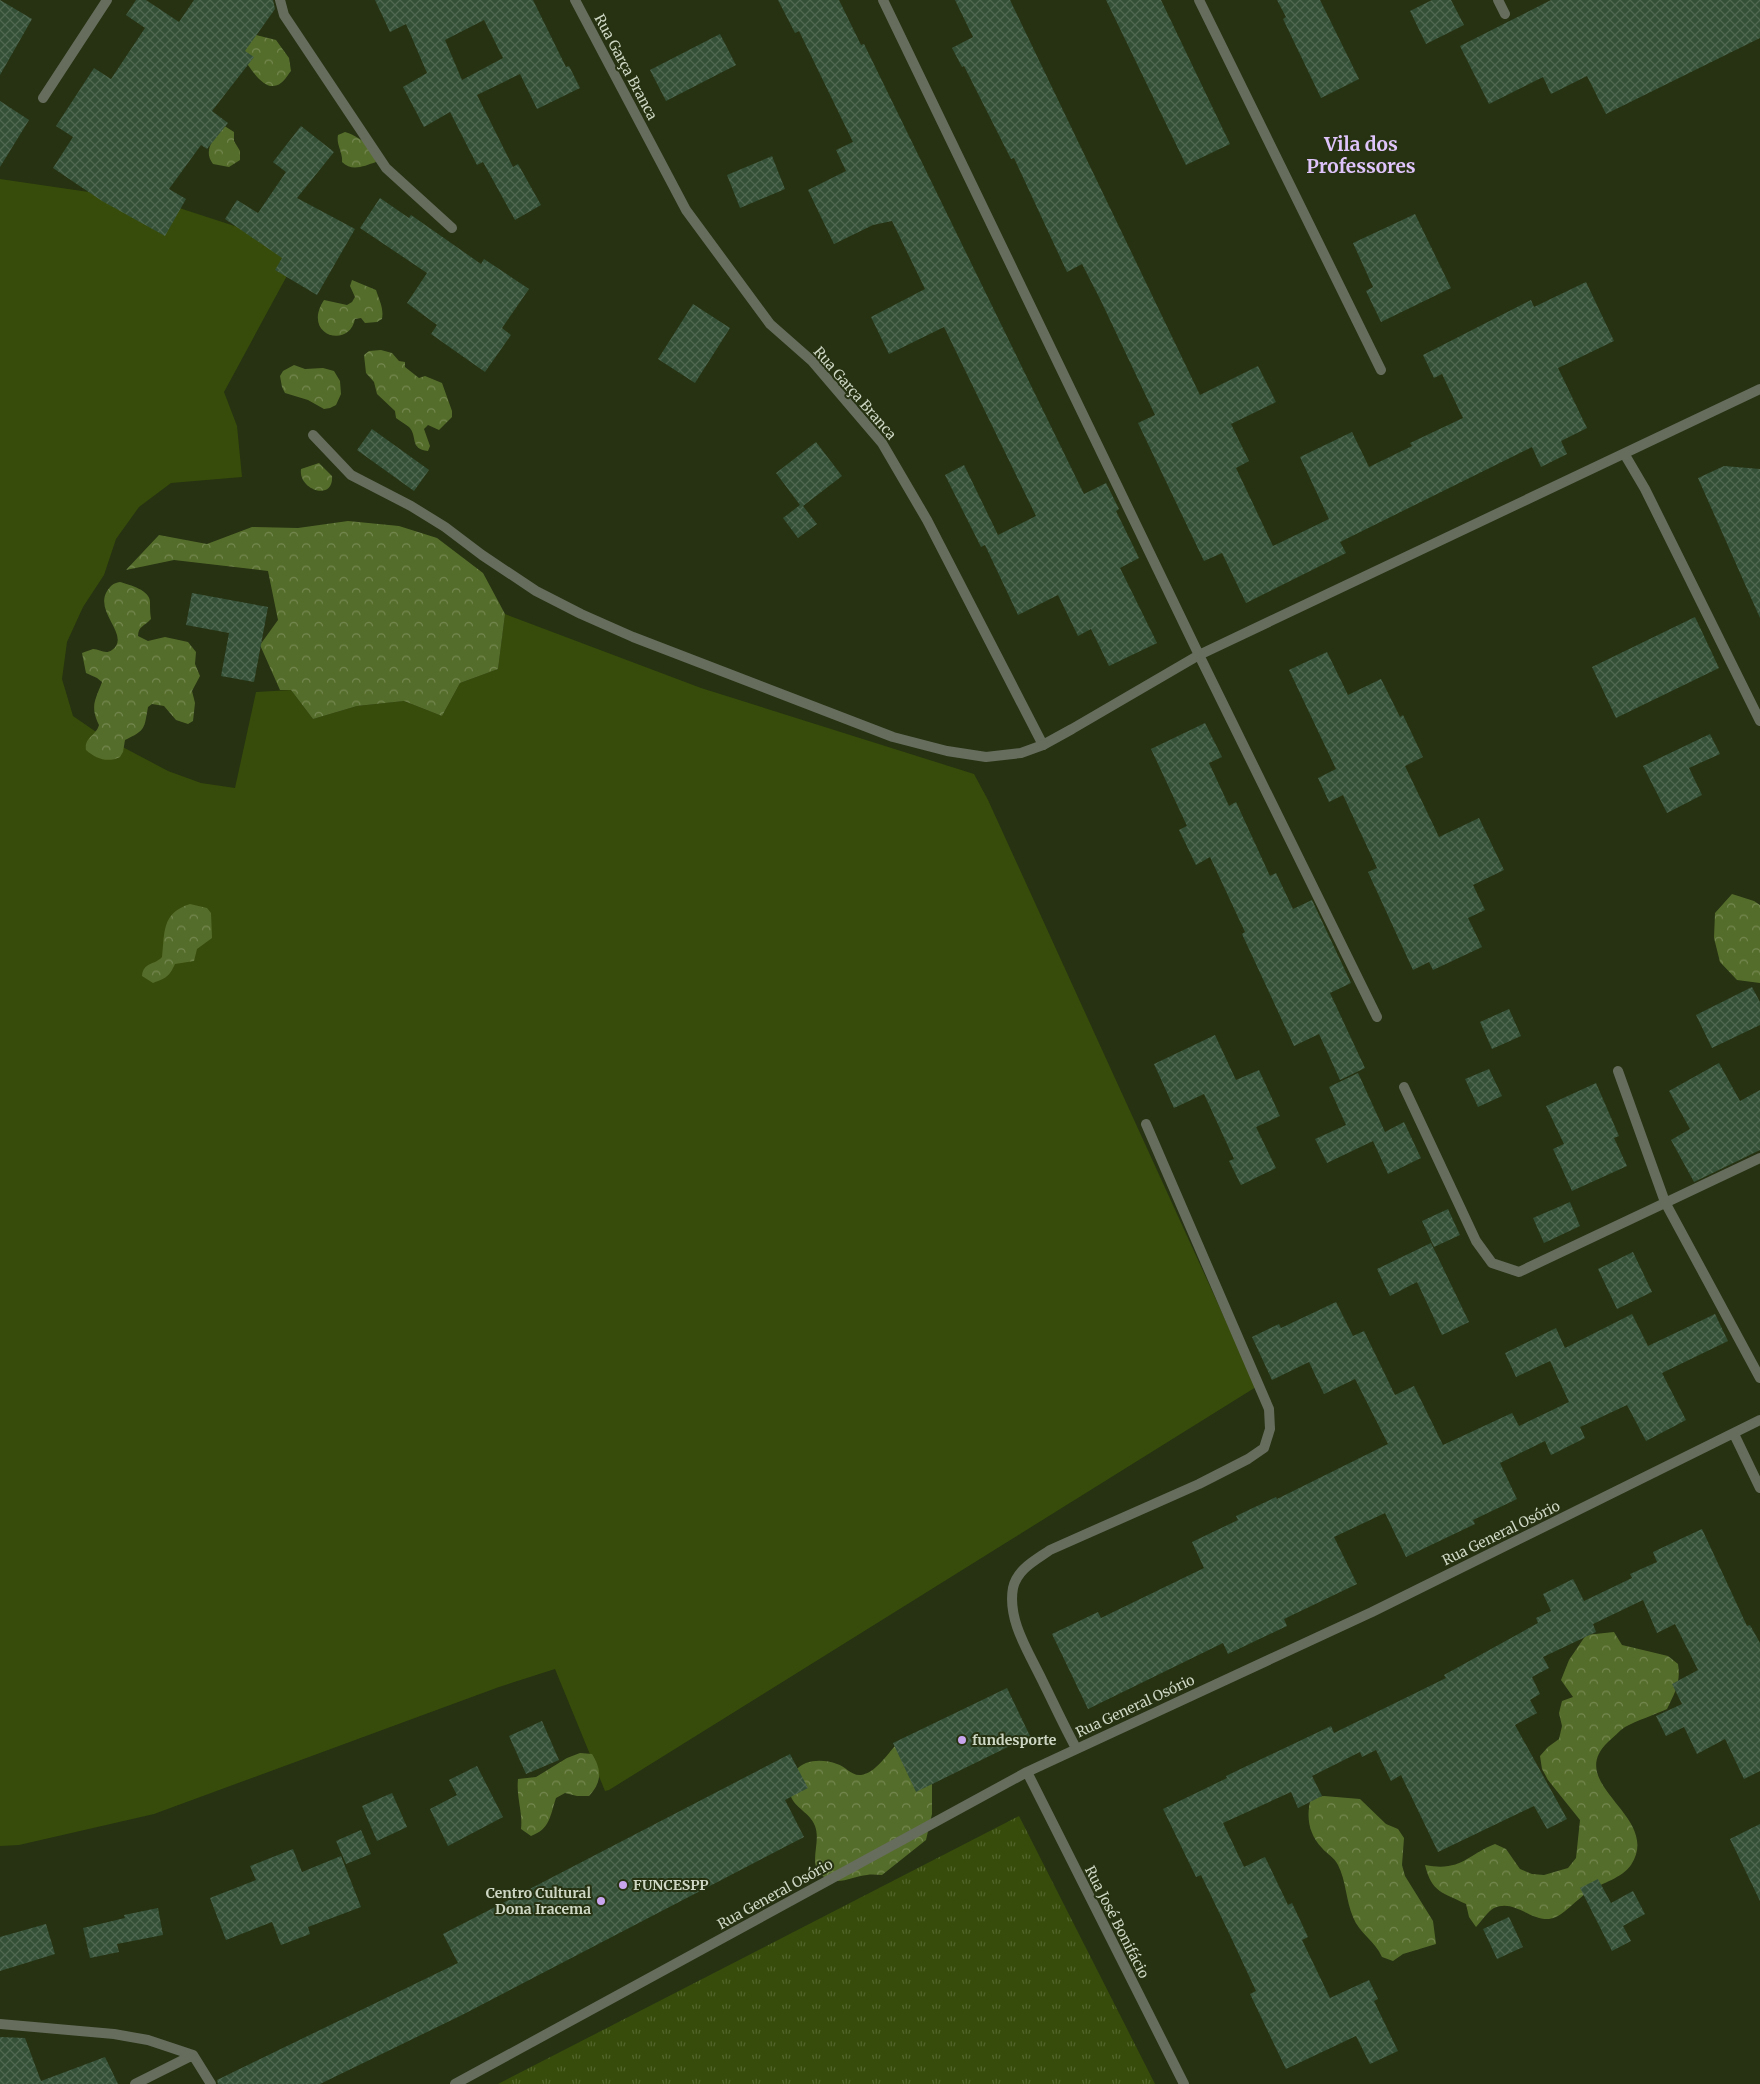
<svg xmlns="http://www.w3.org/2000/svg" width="1760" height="2084" font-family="Merriweather,serif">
	<defs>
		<pattern id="forest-crowns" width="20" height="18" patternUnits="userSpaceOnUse" patternTransform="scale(1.25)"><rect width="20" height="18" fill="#556d2a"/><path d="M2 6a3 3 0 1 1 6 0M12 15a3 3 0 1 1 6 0" fill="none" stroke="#748851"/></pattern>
		<pattern id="park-tufts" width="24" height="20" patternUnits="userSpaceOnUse" patternTransform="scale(1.25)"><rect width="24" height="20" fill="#374c0a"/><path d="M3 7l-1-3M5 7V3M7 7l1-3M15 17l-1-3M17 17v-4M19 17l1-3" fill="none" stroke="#53652c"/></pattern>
		<pattern id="building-cross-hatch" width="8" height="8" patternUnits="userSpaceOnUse" patternTransform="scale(1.25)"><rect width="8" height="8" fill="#345036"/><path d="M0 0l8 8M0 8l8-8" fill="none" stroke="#506851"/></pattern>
	</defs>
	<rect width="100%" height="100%" fill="#263212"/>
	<!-- green -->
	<path fill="#374c0a" d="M 0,179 L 164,203 L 302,248 L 224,392 L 237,426 L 242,477 L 171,483 L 139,507 L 116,539 L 104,575 L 83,607 L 67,642 L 62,679 L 73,716 L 102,736 L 168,771 L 201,783 L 235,788 L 256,692 L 291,690 L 313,719 L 357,706 L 404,701 L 442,716 L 460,683 L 498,669 L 505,614 L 701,688 L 974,774 L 988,800 L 1256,1387 L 609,1790 L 605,1791 L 555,1669 L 499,1687 L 154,1814 L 19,1845 L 0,1846 Z"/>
	<!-- forest -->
	<path fill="url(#forest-crowns)" d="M 256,35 L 276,40 L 289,58 L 291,71 C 286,77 282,86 273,86 C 258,87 239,51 233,39 Z
		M 223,125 L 234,132 L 234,141 L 240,151 L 240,160 L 229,167 L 213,164 C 202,150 215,138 223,125 Z
		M 345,132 C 356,135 361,141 372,145 L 376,162 C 364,166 352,172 342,162 C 343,152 336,145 338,135 Z
		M 352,280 L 376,290 C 379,300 384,308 382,319 L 377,322 L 365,323 L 361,318 L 355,319 C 349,350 301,335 324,300 L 347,305 L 352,302 L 355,297 L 350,286 Z
		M 381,350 L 392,353 L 399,361 L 405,362 L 405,367 L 419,378 L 425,376 L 442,383 L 452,411 L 452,417 L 439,430 L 428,425 L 424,429 L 430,446 L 428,451 C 409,449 418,436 409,427 C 405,424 400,421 396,418 L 395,411 L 377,394 L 374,382 L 366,373 L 364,355 L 369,351 Z
		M 294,365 L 305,369 L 323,368 L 334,371 L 340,381 L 341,394 L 336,405 L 330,408 L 324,409 L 308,400 L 285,393 L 282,387 L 280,376 L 283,371 Z
		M 319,463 L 332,476 C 334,502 298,490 301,469 Z
		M 348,521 L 399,526 L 437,538 L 483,573 L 505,614 L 498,669 L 460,683 L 442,716 L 404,701 L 357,706 L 313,719 L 291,690 L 280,690 L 260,645 L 278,620 L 268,571 L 174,560 L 126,570 L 159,535 L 207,544 L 252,527 L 298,528 Z
		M 120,582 C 130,585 150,590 150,602 C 150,608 150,613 151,619 C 145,626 138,626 138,636 L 148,641 L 165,637 L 188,642 L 196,652 L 195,664 L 200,676 L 192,691 L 195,703 L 193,721 L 188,724 L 176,720 L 164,706 L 152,704 L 148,707 C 144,729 146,730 125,740 L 123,752 L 120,757 C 108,763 96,759 86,750 C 84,737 96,736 99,725 C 90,706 95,701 102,682 L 97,678 L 86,673 L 82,653 C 85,652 90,650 93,649 C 100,649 105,655 112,650 C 131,636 96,614 106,593 C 110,586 113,583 120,582 Z
		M 1732,894 L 1754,901 L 1760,905 L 1760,983 L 1737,980 L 1720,962 L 1714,938 L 1715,913 Z
		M 190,904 L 207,908 L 211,913 L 212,938 L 197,949 L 194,961 L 175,964 C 169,977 166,978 153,983 L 142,976 C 143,962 155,965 162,957 C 165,933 161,913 190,904 Z
		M 1614,1632 L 1622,1645 L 1668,1656 L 1678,1664 C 1681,1682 1675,1693 1667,1709 C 1654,1715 1638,1720 1625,1727 C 1619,1731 1614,1737 1608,1742 C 1563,1785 1663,1816 1631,1865 C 1622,1878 1602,1883 1589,1891 C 1583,1895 1577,1901 1571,1906 C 1565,1911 1558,1918 1549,1919 C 1529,1920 1514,1899 1494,1908 C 1488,1911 1481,1922 1476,1927 L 1469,1917 L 1466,1904 C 1442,1892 1432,1893 1425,1865 C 1461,1872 1467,1855 1495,1844 L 1506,1849 L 1520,1869 L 1532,1874 L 1544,1875 L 1568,1868 L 1576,1858 L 1580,1820 L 1548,1780 L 1542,1769 L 1540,1756 L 1548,1747 L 1559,1739 L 1562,1726 L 1559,1713 L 1562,1701 L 1573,1697 L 1561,1680 L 1569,1660 L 1586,1635 Z
		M 895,1746 L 932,1774 L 932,1814 L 926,1840 L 882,1875 C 877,1875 872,1874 867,1875 C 853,1876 839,1886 826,1878 C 805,1867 822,1844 815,1826 C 809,1809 784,1806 791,1782 C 792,1778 792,1774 795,1771 C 805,1759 823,1759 837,1764 C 845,1766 851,1776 861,1775 C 875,1773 886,1756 895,1746 Z
		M 580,1753 L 592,1754 C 602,1770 602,1782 589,1796 L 577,1796 L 565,1793 L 556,1798 C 550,1816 550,1829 531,1836 L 521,1829 C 523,1812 516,1797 518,1779 L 536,1777 L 567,1758 Z
		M 1324,1796 L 1360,1799 L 1386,1824 L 1398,1829 L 1404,1838 L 1402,1865 L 1405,1876 L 1433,1921 L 1436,1944 L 1403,1954 L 1393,1961 L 1382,1957 C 1375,1941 1359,1933 1353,1917 C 1346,1901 1346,1880 1338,1865 C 1334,1857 1327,1854 1322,1848 C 1308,1833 1306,1816 1311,1798 Z"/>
	<!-- park -->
	<path fill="url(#park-tufts)" d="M 1019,1816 L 1155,2084 L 498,2084 Z"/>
	<!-- building -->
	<path fill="url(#building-cross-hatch)" fill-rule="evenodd" d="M 0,0 L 32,19 L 0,75 Z
		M 136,0 L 146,0 L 179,22 L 194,0 L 273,0 L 275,9 L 245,51 L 254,57 L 212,111 L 228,123 L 207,149 L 201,145 L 169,189 L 186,199 L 165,236 L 102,201 L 53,168 L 73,137 L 56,126 L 94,68 L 111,79 L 145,28 L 126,15 Z
		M 375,0 L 533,0 L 566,67 L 569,66 L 580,88 L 537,109 L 520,74 L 477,95 L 513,167 L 518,164 L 541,205 L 515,220 L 483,162 L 477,165 L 450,112 L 424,127 L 403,87 L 427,73 L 406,24 L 390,32 ZM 484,20 L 503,58 L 462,80 L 445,40 Z
		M 778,0 L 839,0 L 861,45 L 864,44 L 1084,494 L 1106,483 L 1119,509 L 1116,511 L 1139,558 L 1120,568 L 1157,643 L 1109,666 L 1091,629 L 1078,636 L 1058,595 L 1018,615 L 985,545 L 981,547 L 945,475 L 964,465 L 998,535 L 1036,516 L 944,327 L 889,354 L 871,317 L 925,289 L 892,221 L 873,225 L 834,244 L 808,190 L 846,171 L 836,150 L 853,142 L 799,31 L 795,33 Z
		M 955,0 L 1010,0 L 1200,395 L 1258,366 L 1276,402 L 1231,424 L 1249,461 L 1236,468 L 1273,546 L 1329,519 L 1300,457 L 1352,432 L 1369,467 L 1412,446 L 1410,443 L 1463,418 L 1442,374 L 1434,378 L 1423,355 L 1531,300 L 1534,307 L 1586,282 L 1614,341 L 1558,368 L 1587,428 L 1561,441 L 1567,454 L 1541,467 L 1532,447 L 1340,542 L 1346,553 L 1246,603 L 1222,553 L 1204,561 L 1138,423 L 1155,415 L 1101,301 L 1082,264 L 1067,272 L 1014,158 L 1011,159 L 964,66 L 962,67 L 952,48 L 973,37 Z
		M 1106,0 L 1161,0 L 1230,144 L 1186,165 Z
		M 1277,0 L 1320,0 L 1359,79 L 1321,98 L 1283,19 L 1286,17 Z
		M 1432,0 L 1451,0 L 1464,25 L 1426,44 L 1410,11 Z
		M 1551,0 L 1760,0 L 1760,38 L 1606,114 L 1587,76 L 1551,94 L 1543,77 L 1489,104 L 1460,46 Z
		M 720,34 L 736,65 L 666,101 L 650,70 Z
		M 0,101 L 29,120 L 0,167 Z
		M 301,126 L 334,152 L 297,198 L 355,229 L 317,295 L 275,270 L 282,258 L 225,219 L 237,200 L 258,213 L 286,172 L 273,162 Z
		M 772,156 L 785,189 L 740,208 L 727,175 Z
		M 380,198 L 409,218 L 411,215 L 481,264 L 484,259 L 529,289 L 502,328 L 511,335 L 485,372 L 431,334 L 437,325 L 407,303 L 427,273 L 360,228 Z
		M 1415,214 L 1451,288 L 1381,322 L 1366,291 L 1373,287 L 1353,243 Z
		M 693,304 L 730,328 L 695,383 L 658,359 Z
		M 372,429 L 429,470 L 414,491 L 357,450 Z
		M 816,442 L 842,476 L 803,506 L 817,524 L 798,538 L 783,518 L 800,505 L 776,473 Z
		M 1724,466 L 1760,469 L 1760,618 L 1698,478 Z
		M 192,593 L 268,607 L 254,682 L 221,676 L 229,633 L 186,625 Z
		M 1695,617 L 1719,668 L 1616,718 L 1592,667 Z
		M 1327,652 L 1348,695 L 1381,679 L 1400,717 L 1403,715 L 1423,757 L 1405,766 L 1439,837 L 1479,818 L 1504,870 L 1473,885 L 1485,910 L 1468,918 L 1482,947 L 1433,970 L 1429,962 L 1413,970 L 1368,872 L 1377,868 L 1343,795 L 1329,802 L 1318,778 L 1336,769 L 1289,670 Z
		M 1205,723 L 1222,757 L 1209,763 L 1229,806 L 1236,802 L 1270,876 L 1276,873 L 1293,909 L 1312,900 L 1351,983 L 1330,993 L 1365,1068 L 1340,1080 L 1319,1034 L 1294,1046 L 1242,934 L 1245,932 L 1210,857 L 1196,865 L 1179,830 L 1187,826 L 1151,749 Z
		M 1710,734 L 1720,754 L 1689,768 L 1702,795 L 1667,813 L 1643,766 Z
		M 1752,987 L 1760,1002 L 1760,1025 L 1712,1048 L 1696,1015 Z
		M 1509,1009 L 1521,1036 L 1492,1049 L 1480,1022 Z
		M 1215,1035 L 1236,1080 L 1259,1070 L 1280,1116 L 1256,1127 L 1276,1168 L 1241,1185 L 1229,1161 L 1234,1159 L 1204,1094 L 1174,1108 L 1154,1064 Z
		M 1719,1063 L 1740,1101 L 1760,1090 L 1760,1150 L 1694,1182 L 1671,1140 L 1690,1129 L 1669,1091 Z
		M 1489,1069 L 1502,1096 L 1478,1107 L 1465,1079 Z
		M 1358,1073 L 1385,1132 L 1404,1122 L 1421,1158 L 1388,1174 L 1373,1141 L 1327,1163 L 1315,1139 L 1346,1125 L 1329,1087 Z
		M 1596,1083 L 1619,1136 L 1614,1138 L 1627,1166 L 1572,1191 L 1553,1149 L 1564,1144 L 1546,1106 Z
		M 1570,1202 L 1580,1226 L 1544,1243 L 1533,1218 Z
		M 1448,1209 L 1460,1235 L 1434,1247 L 1422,1221 Z
		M 1431,1243 L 1469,1322 L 1442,1335 L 1417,1282 L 1390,1296 L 1377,1269 Z
		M 1633,1252 L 1652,1292 L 1617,1309 L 1598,1269 Z
		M 1336,1302 L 1353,1336 L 1364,1331 L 1395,1395 L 1414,1386 L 1443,1445 L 1512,1413 L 1519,1426 L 1569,1402 L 1550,1361 L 1516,1377 L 1505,1353 L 1556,1328 L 1565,1348 L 1632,1314 L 1648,1346 L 1715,1314 L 1728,1341 L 1662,1373 L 1686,1420 L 1646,1441 L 1627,1405 L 1580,1427 L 1585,1438 L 1551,1455 L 1545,1441 L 1500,1463 L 1517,1499 L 1473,1520 L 1475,1524 L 1406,1557 L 1385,1513 L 1334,1537 L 1357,1584 L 1284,1619 L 1287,1626 L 1228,1654 L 1223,1643 L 1088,1709 L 1052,1634 L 1098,1612 L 1101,1618 L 1204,1568 L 1192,1542 L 1238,1520 L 1236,1516 L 1276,1497 L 1277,1499 L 1388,1444 L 1355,1379 L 1324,1394 L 1309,1362 L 1272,1380 L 1252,1337 L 1279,1324 L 1281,1328 Z
		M 1702,1529 L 1747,1626 L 1750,1625 L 1760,1643 L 1760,1771 L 1744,1779 L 1725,1739 L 1697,1754 L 1684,1727 L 1666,1736 L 1656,1716 L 1682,1704 L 1672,1684 L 1698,1670 L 1675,1624 L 1657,1633 L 1643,1600 L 1593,1624 L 1596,1632 L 1543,1657 L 1549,1668 L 1532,1677 L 1540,1694 L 1530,1700 L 1537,1713 L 1515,1725 L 1567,1819 L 1547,1829 L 1534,1806 L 1438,1852 L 1401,1775 L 1391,1781 L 1376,1750 L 1362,1757 L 1360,1752 L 1312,1776 L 1322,1796 L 1298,1808 L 1291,1792 L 1223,1823 L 1244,1867 L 1265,1857 L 1288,1905 L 1292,1903 L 1308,1937 L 1302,1940 L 1330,1998 L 1369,1980 L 1378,1999 L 1374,2001 L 1398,2051 L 1370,2064 L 1356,2036 L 1286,2069 L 1250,1994 L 1256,1991 L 1229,1933 L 1201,1875 L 1196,1877 L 1163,1809 L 1227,1778 L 1226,1776 L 1331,1726 L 1334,1733 L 1446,1678 L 1444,1675 L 1538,1623 L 1536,1618 L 1551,1611 L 1543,1594 L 1573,1579 L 1584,1601 L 1632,1578 L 1630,1574 L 1657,1562 L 1653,1552 Z
		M 1007,1688 L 1030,1736 L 916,1792 L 893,1743 Z
		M 542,1721 L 559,1760 L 526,1774 L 509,1736 Z
		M 790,1754 L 808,1788 L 785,1800 L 804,1837 L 462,2015 L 320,2084 L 218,2084 L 217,2080 L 458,1963 L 443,1934 Z
		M 477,1766 L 503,1817 L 448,1846 L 430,1809 L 457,1795 L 449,1780 Z
		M 392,1793 L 407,1827 L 377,1841 L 362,1806 Z
		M 1760,1824 L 1760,1901 L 1730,1839 Z
		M 361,1830 L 371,1854 L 346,1864 L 336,1841 Z
		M 293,1849 L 302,1872 L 341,1856 L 361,1907 L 308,1927 L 310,1934 L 281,1945 L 272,1922 L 226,1940 L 210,1898 L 256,1880 L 250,1866 Z
		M 1598,1879 L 1611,1903 L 1633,1891 L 1645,1914 L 1623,1926 L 1631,1941 L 1612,1951 L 1580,1888 Z
		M 158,1908 L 163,1935 L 117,1944 L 119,1952 L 90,1958 L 83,1928 L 125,1918 L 124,1915 Z
		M 1509,1917 L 1523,1947 L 1497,1959 L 1483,1929 Z
		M 46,1924 L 55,1954 L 0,1971 L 0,1937 Z
		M 0,2037 L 25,2038 L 41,2081 L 105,2057 L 118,2084 L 0,2084 Z"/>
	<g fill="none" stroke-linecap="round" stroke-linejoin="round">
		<!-- lane -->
		<path stroke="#666d5d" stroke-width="10" d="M 280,0 L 284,15 L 386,168 L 452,228
			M 575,0 L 686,210 L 770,324 L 812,361 L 882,443 L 927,520 L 1043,745
			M 43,98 L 107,0
			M 1404,1087 L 1476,1241 L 1492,1263 L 1519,1272 L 1760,1158
			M 0,2024 L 114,2034 L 148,2040 L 193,2055 L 211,2084
			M 135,2084 L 193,2055"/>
		<!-- street -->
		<path stroke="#666d5d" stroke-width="10" d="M 883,0 L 1199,655 L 1377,1017
			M 1199,0 L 1381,370
			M 1498,0 L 1505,14
			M 313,435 L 351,475 L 411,506 L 445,527 L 482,555 L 536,591 L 581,614 L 633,637 L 893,737 L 947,751 L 986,757 L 1021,753 L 1043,745 L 1072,729 L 1199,655 L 1760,389
			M 1625,455 L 1645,489 L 1760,721
			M 1618,1071 L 1665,1202 L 1760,1378
			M 1734,1434 L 1760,1488
			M 1076,1748 C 1064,1726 1054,1704 1043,1682 C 1030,1654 1007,1621 1013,1588 C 1017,1569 1036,1560 1050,1550 L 1199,1484 L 1248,1459 L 1264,1448 L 1270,1429 L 1269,1409 L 1146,1124
			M 1027,1772 L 1184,2084
			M 455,2084 L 1027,1772 L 1372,1612 L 1760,1420"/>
	</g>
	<!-- markers -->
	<g fill="#c9a5ee" stroke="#263212" stroke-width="2">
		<circle cx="962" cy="1740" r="5"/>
		<circle cx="623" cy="1885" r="5"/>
		<circle cx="601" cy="1901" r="5"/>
	</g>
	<g text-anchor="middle" stroke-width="4" stroke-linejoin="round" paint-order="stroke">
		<!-- street labels -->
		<g font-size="14" fill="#ced7c4" stroke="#263212">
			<text transform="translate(626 67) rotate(62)" y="5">Rua Garça Branca</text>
			<text transform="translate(855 393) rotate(49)" y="5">Rua Garça Branca</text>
			<text transform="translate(1501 1533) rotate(-26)" y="5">Rua General Osório</text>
			<text transform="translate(1135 1706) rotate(-25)" y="5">Rua General Osório</text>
			<text transform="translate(775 1894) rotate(-29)" y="5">Rua General Osório</text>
			<text transform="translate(1117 1922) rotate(63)" y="5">Rua José Bonifácio</text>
		</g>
		<!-- poi labels -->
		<g font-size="14" font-weight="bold" fill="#ced7c4" stroke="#263212" text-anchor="start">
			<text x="972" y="1745">fundesporte</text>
			<text x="633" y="1890">FUNCESPP</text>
			<text x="591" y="1898" text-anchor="end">Centro Cultural<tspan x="591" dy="16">Dona Iracema</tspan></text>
		</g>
		<!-- district labels -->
		<g font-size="19" font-weight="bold" fill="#dfc4fb" stroke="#263212">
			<text x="1361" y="151">Vila dos<tspan x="1361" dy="22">Professores</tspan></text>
		</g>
	</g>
</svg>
